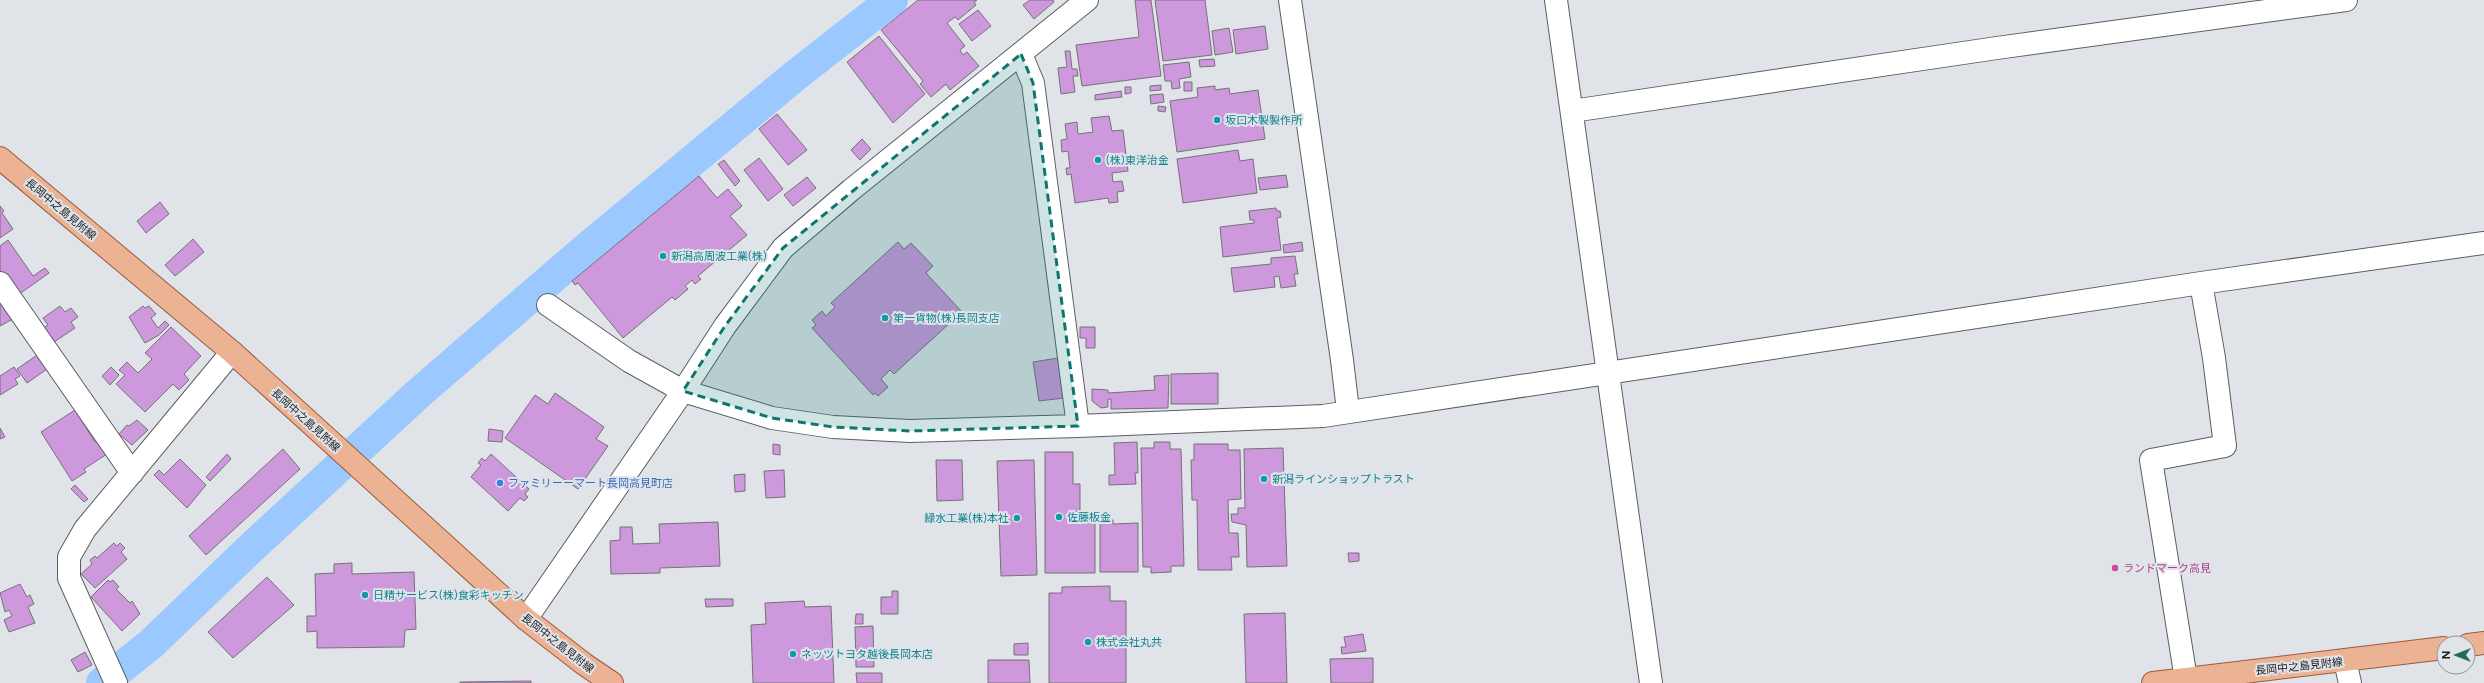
<svg xmlns="http://www.w3.org/2000/svg" width="2484" height="683" font-family="Figtree,'Noto Sans JP',sans-serif">
	<rect width="100%" height="100%" fill="#e0e4e9"/>
	<g fill="none" stroke-linecap="round" stroke-linejoin="round">
		<!-- river -->
		<path stroke="#9bc8fe" stroke-width="32" d="M 102,683 L 151,644 L 252,547 L 419,393 L 587,248 L 796,75 L 892,0"/>
	</g>
	<!-- building -->
	<path fill="#ce98dc" stroke="#757276" d="M 918,0 L 977,0 L 974,2 L 976,5 L 958,20 L 955,17 L 947,23 L 965,46 L 960,50 L 963,55 L 967,52 L 979,66 L 950,90 L 946,84 L 931,97 L 920,84 L 923,81 L 881,30 Z
		M 1030,0 L 1053,0 L 1054,2 L 1034,19 L 1023,5 Z
		M 1135,0 L 1151,0 L 1161,76 L 1082,86 L 1076,45 L 1139,37 Z
		M 1155,0 L 1205,0 L 1212,55 L 1163,61 Z
		M 978,10 L 991,26 L 972,41 L 959,24 Z
		M 1265,26 L 1268,49 L 1236,54 L 1233,30 Z
		M 1229,28 L 1233,52 L 1215,55 L 1212,31 Z
		M 879,36 L 925,94 L 893,123 L 847,62 Z
		M 1065,51 L 1070,51 L 1072,69 L 1077,69 L 1078,76 L 1073,76 L 1075,92 L 1061,94 L 1058,68 L 1067,67 Z
		M 1214,59 L 1215,66 L 1200,67 L 1199,60 Z
		M 1189,62 L 1191,77 L 1179,79 L 1180,88 L 1172,89 L 1171,81 L 1165,81 L 1163,65 Z
		M 1184,82 L 1192,82 L 1192,91 L 1184,91 Z
		M 1161,85 L 1161,90 L 1150,91 L 1150,86 Z
		M 1215,86 L 1215,90 L 1229,88 L 1230,94 L 1258,90 L 1265,139 L 1177,152 L 1170,101 L 1198,97 L 1197,88 Z
		M 1125,87 L 1131,87 L 1131,93 L 1125,94 Z
		M 1121,91 L 1122,97 L 1095,100 L 1095,95 Z
		M 1163,94 L 1164,102 L 1151,104 L 1150,95 Z
		M 1158,106 L 1166,107 L 1165,112 L 1158,111 Z
		M 777,114 L 807,150 L 788,165 L 759,129 Z
		M 1109,116 L 1112,131 L 1123,130 L 1128,171 L 1112,173 L 1113,182 L 1122,181 L 1124,191 L 1117,192 L 1118,202 L 1109,203 L 1108,198 L 1075,203 L 1071,174 L 1067,175 L 1066,168 L 1070,168 L 1068,151 L 1062,152 L 1061,140 L 1067,139 L 1065,124 L 1077,122 L 1078,134 L 1093,132 L 1091,118 Z
		M 862,139 L 871,149 L 860,160 L 851,150 Z
		M 1238,150 L 1240,161 L 1253,159 L 1257,193 L 1183,203 L 1177,159 Z
		M 759,158 L 783,189 L 768,201 L 744,170 Z
		M 724,160 L 740,181 L 735,186 L 718,164 Z
		M 1286,175 L 1288,187 L 1260,190 L 1258,178 Z
		M 699,176 L 717,198 L 728,189 L 742,206 L 730,216 L 747,235 L 698,276 L 701,279 L 695,284 L 692,280 L 685,286 L 688,289 L 675,300 L 672,297 L 623,338 L 578,283 L 575,285 L 572,281 Z
		M 807,177 L 816,188 L 793,206 L 784,195 Z
		M 160,202 L 169,214 L 146,233 L 137,221 Z
		M 0,206 L 4,211 L 2,213 L 13,229 L 0,238 Z
		M 1276,208 L 1277,211 L 1280,211 L 1281,217 L 1277,218 L 1281,250 L 1223,257 L 1220,227 L 1254,223 L 1254,220 L 1250,220 L 1249,211 Z
		M 193,239 L 204,252 L 175,276 L 165,265 Z
		M 8,240 L 33,276 L 45,268 L 49,273 L 15,297 L 0,274 L 0,246 Z
		M 898,242 L 904,249 L 911,243 L 914,246 L 933,266 L 926,273 L 962,312 L 894,374 L 890,370 L 881,379 L 888,387 L 878,396 L 875,393 L 873,395 L 812,328 L 816,325 L 812,320 L 822,311 L 826,316 L 835,307 L 831,303 Z
		M 1302,242 L 1303,251 L 1284,253 L 1283,245 Z
		M 1295,256 L 1298,274 L 1294,274 L 1296,286 L 1281,288 L 1279,276 L 1274,277 L 1275,287 L 1234,292 L 1231,268 L 1271,264 L 1271,258 Z
		M 2,302 L 13,319 L 0,326 L 0,303 Z
		M 60,306 L 65,312 L 71,308 L 78,317 L 71,322 L 75,328 L 51,344 L 42,329 L 48,325 L 43,318 Z
		M 143,306 L 145,308 L 149,306 L 156,314 L 151,318 L 158,328 L 165,321 L 169,325 L 159,335 L 145,343 L 129,317 Z
		M 171,327 L 201,356 L 184,374 L 189,380 L 179,390 L 173,384 L 145,412 L 116,384 L 125,375 L 119,370 L 127,362 L 138,373 L 152,359 L 145,353 Z
		M 1080,327 L 1095,327 L 1095,348 L 1086,348 L 1086,338 L 1080,338 Z
		M 40,353 L 50,367 L 27,383 L 17,369 Z
		M 1058,358 L 1064,398 L 1039,401 L 1033,362 Z
		M 14,367 L 20,376 L 15,379 L 18,384 L 0,395 L 0,376 Z
		M 111,367 L 119,375 L 110,385 L 102,376 Z
		M 1218,373 L 1218,404 L 1171,404 L 1171,374 Z
		M 1169,375 L 1168,408 L 1111,409 L 1111,399 L 1108,399 L 1108,407 L 1101,408 L 1092,401 L 1092,389 L 1108,390 L 1108,393 L 1155,390 L 1154,376 Z
		M 555,393 L 604,427 L 596,439 L 608,446 L 578,489 L 505,438 L 535,395 L 548,404 Z
		M 75,410 L 95,442 L 98,441 L 107,454 L 84,469 L 86,472 L 72,481 L 41,432 Z
		M 137,420 L 148,430 L 132,445 L 119,434 L 127,425 L 129,426 Z
		M 0,428 L 5,437 L 0,439 Z
		M 489,429 L 503,431 L 502,442 L 488,441 Z
		M 1137,442 L 1138,473 L 1135,473 L 1136,484 L 1109,485 L 1109,475 L 1115,475 L 1114,443 Z
		M 1154,442 L 1170,442 L 1170,449 L 1181,449 L 1184,566 L 1171,566 L 1171,572 L 1151,573 L 1151,567 L 1143,567 L 1141,448 L 1154,448 Z
		M 773,444 L 780,445 L 780,455 L 773,454 Z
		M 1194,444 L 1228,444 L 1228,450 L 1240,450 L 1241,499 L 1228,500 L 1229,533 L 1238,533 L 1239,557 L 1231,557 L 1232,570 L 1198,570 L 1197,500 L 1192,500 L 1191,460 L 1194,460 Z
		M 1283,448 L 1287,566 L 1247,567 L 1246,525 L 1232,522 L 1231,514 L 1238,514 L 1238,508 L 1245,508 L 1244,449 Z
		M 283,449 L 300,469 L 206,555 L 189,536 Z
		M 1045,452 L 1073,452 L 1073,484 L 1080,484 L 1080,512 L 1074,512 L 1074,523 L 1095,523 L 1095,573 L 1045,573 Z
		M 227,454 L 231,459 L 210,481 L 206,477 Z
		M 491,454 L 529,489 L 525,494 L 528,497 L 524,501 L 520,498 L 508,511 L 471,477 L 481,465 L 478,463 L 482,458 L 485,461 Z
		M 180,459 L 206,485 L 187,508 L 154,475 L 159,470 L 164,475 Z
		M 936,460 L 962,460 L 963,500 L 937,501 Z
		M 1034,460 L 1037,575 L 1001,576 L 997,461 Z
		M 784,470 L 785,497 L 766,498 L 764,471 Z
		M 745,474 L 745,491 L 735,492 L 734,475 Z
		M 75,485 L 88,499 L 84,502 L 71,489 Z
		M 1113,520 L 1113,524 L 1138,523 L 1138,572 L 1100,572 L 1100,521 Z
		M 718,522 L 720,566 L 660,568 L 660,573 L 611,574 L 610,541 L 620,540 L 620,527 L 632,527 L 633,544 L 660,543 L 659,524 Z
		M 114,543 L 117,546 L 120,543 L 125,548 L 121,552 L 127,559 L 95,588 L 81,574 L 92,564 L 90,560 L 95,556 L 97,558 Z
		M 1348,553 L 1359,553 L 1359,561 L 1349,562 Z
		M 352,563 L 352,574 L 414,572 L 416,629 L 405,630 L 404,647 L 317,648 L 317,631 L 307,632 L 307,616 L 316,616 L 315,574 L 334,573 L 334,564 Z
		M 267,577 L 294,605 L 233,658 L 208,632 Z
		M 108,580 L 110,582 L 113,580 L 119,587 L 116,589 L 130,603 L 132,601 L 140,614 L 122,631 L 91,597 Z
		M 20,584 L 27,597 L 30,595 L 34,604 L 28,607 L 35,623 L 9,632 L 4,620 L 12,616 L 9,610 L 5,612 L 0,593 Z
		M 1110,586 L 1110,601 L 1126,601 L 1126,683 L 1049,683 L 1049,593 L 1062,593 L 1062,587 Z
		M 892,591 L 898,591 L 898,614 L 881,614 L 881,597 L 892,597 Z
		M 705,599 L 733,599 L 733,606 L 706,607 Z
		M 804,601 L 805,607 L 831,606 L 834,683 L 753,683 L 751,625 L 766,624 L 765,603 Z
		M 1285,613 L 1287,683 L 1246,683 L 1244,614 Z
		M 856,614 L 863,614 L 863,624 L 855,624 Z
		M 873,626 L 874,667 L 856,667 L 855,627 Z
		M 1363,634 L 1366,651 L 1342,654 L 1341,647 L 1346,647 L 1344,637 Z
		M 1028,643 L 1028,655 L 1014,655 L 1014,644 Z
		M 85,652 L 92,665 L 78,672 L 71,660 Z
		M 1373,658 L 1373,683 L 1331,683 L 1330,659 Z
		M 988,660 L 1029,660 L 1030,683 L 988,683 Z
		M 856,673 L 882,673 L 882,683 L 857,683 Z
		M 531,681 L 531,683 L 460,683 L 460,682 Z"/>
	<g fill="none" stroke-linecap="round" stroke-linejoin="round">
		<defs>
			<path id="minor" d="M 1290,0 L 1342,360 L 1348,411
				M 1556,0 L 1651,683
				M 1021,54 L 1033,83 L 1078,426
				M 1572,111 L 1997,48 L 2346,0
				M 0,283 L 132,473
				M 548,305 L 629,361 L 683,391 L 772,418 L 833,427 L 910,431 L 1078,426 L 1323,416 L 2201,283 L 2484,243
				M 526,619 L 683,391 L 725,326 L 783,248 L 851,190 L 1087,0
				M 2345,661 L 2350,683
				M 2186,679 L 2151,460 L 2225,446 L 2214,358 L 2201,283
				M 116,683 L 69,578 L 69,557 L 85,529 L 232,352"/>
			<path id="major" d="M 0,158 L 232,352 L 526,619 L 584,664 L 612,683
				M 2468,645 L 2484,643
				M 2153,683 L 2444,648"/>
		</defs>
		<!-- minor casing -->
		<use href="#minor" stroke="#5b5e62" stroke-width="24"/>
		<!-- major casing -->
		<use href="#major" stroke="#995c3c" stroke-width="24"/>
		<!-- minor -->
		<use href="#minor" stroke="#fff" stroke-width="22"/>
		<!-- major -->
		<use href="#major" stroke="#ebb293" stroke-width="22"/>
	</g>
	<!-- marked area -->
	<path fill="#0f766e" fill-opacity="0.2" stroke="#0f766e" stroke-width="3" stroke-dasharray="8 5" stroke-linejoin="round" d="M 1021,54 L 1033,83 L 1078,426 L 910,431 L 833,427 L 772,418 L 683,391 L 725,326 L 783,248 Z"/>
	<!-- markers -->
	<g fill="#0f9aa8" stroke="#e0e4e9" stroke-width="1.5">
		<circle cx="1217" cy="120" r="4"/>
		<circle cx="1098" cy="160" r="4"/>
		<circle cx="663" cy="256" r="4"/>
		<circle cx="885" cy="318" r="4"/>
		<circle cx="1264" cy="479" r="4"/>
		<circle cx="1059" cy="517" r="4"/>
		<circle cx="1017" cy="518" r="4"/>
		<circle cx="365" cy="595" r="4"/>
		<circle cx="1088" cy="642" r="4"/>
		<circle cx="793" cy="654" r="4"/>
	</g>
	<circle fill="#3f7fe0" stroke="#e0e4e9" stroke-width="1.5" cx="500" cy="483" r="4"/>
	<circle fill="#d1479c" stroke="#e0e4e9" stroke-width="1.5" cx="2115" cy="568" r="4"/>
	<g text-anchor="middle" stroke-width="4" stroke-linejoin="round" paint-order="stroke">
		<!-- culture labels -->
		<g font-size="11" fill="#0d838f" stroke="#e0e4e9" text-anchor="start">
			<text x="1225" y="124">坂口木製製作所</text>
			<text x="1106" y="164">(株)東洋治金</text>
			<text x="671" y="260">新潟高周波工業(株)</text>
			<text x="893" y="322">第一貨物(株)長岡支店</text>
			<text x="1272" y="483">新潟ラインショップトラスト</text>
			<text x="1067" y="521">佐藤板金</text>
			<text x="1009" y="522" text-anchor="end">緑水工業(株)本社</text>
			<text x="373" y="599">日精サービス(株)食彩キッチン</text>
			<text x="1096" y="646">株式会社丸共</text>
			<text x="801" y="658">ネッツトヨタ越後長岡本店</text>
		</g>
		<!-- street labels -->
		<g font-size="11" fill="#1c1d1f" stroke="#e0e4e9">
			<text transform="translate(61 209) rotate(40)" y="4">長岡中之島見附線</text>
			<text transform="translate(306 420) rotate(42)" y="4">長岡中之島見附線</text>
			<text transform="translate(558 643) rotate(38)" y="4">長岡中之島見附線</text>
			<text transform="translate(2299 666) rotate(-6)" y="4">長岡中之島見附線</text>
		</g>
		<!-- shop labels -->
		<g font-size="11" fill="#366cbe" stroke="#e0e4e9" text-anchor="start">
			<text x="508" y="487">ファミリーーマート長岡高見町店</text>
		</g>
		<!-- hotel labels -->
		<g font-size="11" fill="#b23c85" stroke="#e0e4e9" text-anchor="start">
			<text x="2123" y="572">ランドマーク高見</text>
		</g>
	</g>
	<!-- north arrow -->
	<g transform="translate(2456 655) rotate(270)"><circle r="19" fill="#e0e4e9" stroke="#929498"/>
	<path d="M0-3L7 15L0 10L-7 15Z" fill="#24695b"/>
	<text y="-6" font-size="11" font-weight="bold" text-anchor="middle" fill="#1c1d1f">N</text>
	</g>
</svg>
